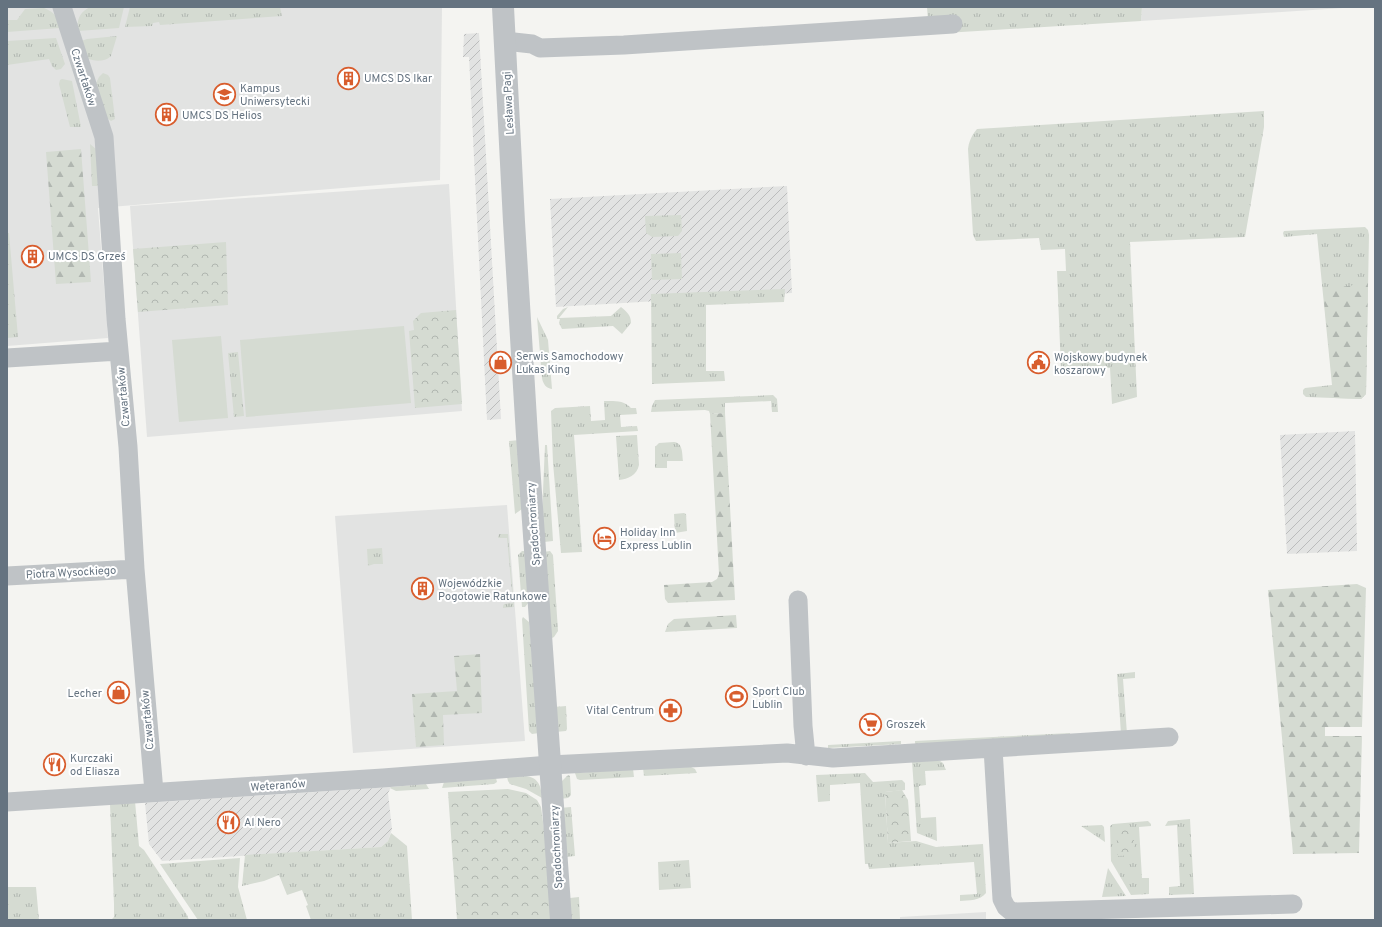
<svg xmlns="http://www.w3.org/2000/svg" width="1382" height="927" font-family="Overpass,sans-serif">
	<defs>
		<pattern id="industrial-furrows" width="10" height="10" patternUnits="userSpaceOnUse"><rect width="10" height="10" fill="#e2e3e2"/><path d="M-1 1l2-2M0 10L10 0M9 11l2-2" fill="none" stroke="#bbbcbc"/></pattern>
		<pattern id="grass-tufts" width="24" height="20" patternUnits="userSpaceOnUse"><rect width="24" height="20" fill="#d5dbd2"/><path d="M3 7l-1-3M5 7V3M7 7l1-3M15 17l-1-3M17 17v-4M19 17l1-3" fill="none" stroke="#b0b6b0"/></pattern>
		<pattern id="forest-firs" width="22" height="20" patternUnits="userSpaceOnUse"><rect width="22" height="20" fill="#d5dbd2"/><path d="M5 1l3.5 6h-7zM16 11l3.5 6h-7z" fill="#b0b6b0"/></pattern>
		<pattern id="park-crowns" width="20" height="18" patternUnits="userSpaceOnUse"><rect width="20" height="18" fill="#d5dbd2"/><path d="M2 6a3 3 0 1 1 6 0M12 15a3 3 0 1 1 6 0" fill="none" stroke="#b0b6b0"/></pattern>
	</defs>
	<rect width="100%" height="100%" fill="#f4f4f1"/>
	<!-- built -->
	<path fill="#e2e3e2" d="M 7,7 L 442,7 L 440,180 L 98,208 L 108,338 L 7,346 Z
		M 1142,7 L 1358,7 L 1141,21 Z
		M 449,184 L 462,411 L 147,437 L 130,206 Z
		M 507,505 L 525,741 L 353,753 L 335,516 Z
		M 986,912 L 986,920 L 900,920 L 900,917 Z"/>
	<!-- industrial -->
	<path fill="url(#industrial-furrows)" d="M 479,33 L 501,419 L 487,420 L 469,57 L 463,57 L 464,34 Z
		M 787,186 L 792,293 L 556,307 L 550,199 Z
		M 1355,431 L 1357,551 L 1287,554 L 1280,435 Z
		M 391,787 L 388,793 L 392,829 L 388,841 L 381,847 L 162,861 L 149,844 L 145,803 Z"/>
	<!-- grass -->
	<path fill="url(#grass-tufts)" d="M 90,7 L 124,7 L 119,28 L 78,31 C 76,20 80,12 90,7 Z
		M 130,7 L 280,7 L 282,16 L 160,25 L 159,22 L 153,23 L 152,26 L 125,27 Z
		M 927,7 L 1142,7 L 1141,21 L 929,34 Z
		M 44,8 C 57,14 55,15 60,28 L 7,32 L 7,20 L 17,20 L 25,9 Z
		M 117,36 L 111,56 C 105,62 94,62 87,58 L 81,41 L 87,39 Z
		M 56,38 L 65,64 L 61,69 L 56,70 L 52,66 L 49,59 L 7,65 L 7,41 Z
		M 103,73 L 108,75 L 110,78 L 115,119 L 111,121 L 107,118 L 96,83 L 99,77 Z
		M 62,79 L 72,81 L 81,127 L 70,127 L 59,84 L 60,80 Z
		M 1264,111 L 1264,127 L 1245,237 L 1130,242 L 1137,397 L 1112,404 L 1110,368 L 1061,370 L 1057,271 L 1066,271 L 1065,249 L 1041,250 L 1039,238 L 976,241 L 973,235 L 968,149 C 969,141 972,135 977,129 Z
		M 90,144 L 96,149 L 100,186 L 92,186 Z
		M 681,215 L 682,231 L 678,236 L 652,237 L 646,233 L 645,216 Z
		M 1365,227 L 1368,230 L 1369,235 L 1366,394 L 1361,399 L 1306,397 L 1303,394 L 1303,390 L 1305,388 L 1332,385 L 1317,234 L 1284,237 L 1283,233 L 1284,231 Z
		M 7,233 L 9,233 L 18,337 L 7,338 Z
		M 681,253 L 682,279 L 652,280 L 651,254 Z
		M 785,289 L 784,302 L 706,305 L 706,371 L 724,371 L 725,381 L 652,384 L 651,294 Z
		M 568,307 L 559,318 L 611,316 L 621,307 C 627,312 631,315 631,323 L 622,334 L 613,326 L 562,329 L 559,323 L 560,319 L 557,319 L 557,316 L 563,309 Z
		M 537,317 L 548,340 L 552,389 C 546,388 543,384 542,378 Z
		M 238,352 L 244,416 L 234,417 L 228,353 Z
		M 773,395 L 777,399 L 778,412 L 772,412 L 771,401 L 725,403 L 725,413 L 710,414 L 709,411 L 705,410 L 651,412 L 652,406 L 655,400 Z
		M 604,401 C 614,401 624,400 631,408 L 636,408 L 637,414 L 620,415 L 621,427 L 637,426 L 638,431 L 574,435 L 582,552 L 561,553 L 553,463 L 551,411 L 555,408 L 590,406 L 591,421 L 605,420 Z
		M 637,435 L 639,465 C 637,475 628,479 619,480 L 616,436 Z
		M 520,440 L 522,509 L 515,514 L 509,441 Z
		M 674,442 C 683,443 682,453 683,461 L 667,461 L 667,468 L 655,468 L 655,447 L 659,443 Z
		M 545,445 L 547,445 L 553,541 L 544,542 L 542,515 Z
		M 684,513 L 686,514 L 687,531 L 675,533 L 674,514 Z
		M 499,534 L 508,534 L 514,607 L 503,608 L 503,606 L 504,604 L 513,603 L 507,538 L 498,538 Z
		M 382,548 L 383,564 L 374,564 L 368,566 L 367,549 Z
		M 522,551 L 526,551 L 529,602 L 525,607 L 522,607 L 518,555 Z
		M 550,551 L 553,555 L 558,631 L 554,637 L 550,639 L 543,552 Z
		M 523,617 L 529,622 L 539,733 L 532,734 L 529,731 L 522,619 Z
		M 1135,672 L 1135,678 L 1123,679 L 1127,734 L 1121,734 L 1117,674 Z
		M 566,706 L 567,729 L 566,731 L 555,732 L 555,707 Z
		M 1070,733 L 1070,736 L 915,744 L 915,741 Z
		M 901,741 L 901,744 L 828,748 L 828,745 Z
		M 912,761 L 940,761 L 943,763 L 946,770 L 925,771 L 926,785 L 919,786 L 921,818 L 936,817 L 937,841 L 917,833 Z
		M 691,767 L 695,769 L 697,773 L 644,776 L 643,768 Z
		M 633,769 L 634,777 L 580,780 L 577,779 L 575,773 Z
		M 865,773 L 873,782 L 902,780 L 905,783 L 905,790 L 885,792 L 888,843 L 916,841 L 936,847 L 983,844 L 986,893 C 980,901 969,900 960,901 L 960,895 L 977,894 L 974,862 L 869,869 L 868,864 L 865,864 L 860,783 L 830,785 L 830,801 L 818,802 L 816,775 Z
		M 568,775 L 570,776 L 571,795 L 568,798 L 559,799 L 561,782 Z
		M 526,776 C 539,778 541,786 542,798 L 526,789 L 510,784 L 508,781 L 507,777 Z
		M 496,778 L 497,782 L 494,784 L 442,788 L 444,782 Z
		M 426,784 L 429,789 L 396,791 L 390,788 L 391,787 Z
		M 135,801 L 139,846 L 144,850 L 187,915 L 189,920 L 111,920 L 114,917 L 114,904 L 110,804 Z
		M 571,807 L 575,856 L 565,857 L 559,808 Z
		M 1190,819 L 1194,894 L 1169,895 L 1169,887 L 1180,886 L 1177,825 L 1165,826 L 1168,821 Z
		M 1148,821 L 1151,824 L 1151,826 L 1139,827 L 1142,878 L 1149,878 L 1149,894 L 1131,895 L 1111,861 L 1110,826 L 1113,824 Z
		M 1102,825 L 1104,827 L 1105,842 L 1081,826 Z
		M 391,833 L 407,846 L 412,920 L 311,920 L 306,906 L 308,905 L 302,890 L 287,895 L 279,875 L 264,881 L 242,886 L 245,855 L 381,847 L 388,841 Z
		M 240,858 L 238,887 L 247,920 L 198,920 L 160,864 Z
		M 689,860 L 691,888 L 659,890 L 658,862 Z
		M 1108,868 L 1126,896 L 1102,897 Z
		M 7,887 L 36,887 L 39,920 L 7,920 Z
		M 579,897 L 580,920 L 570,920 L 570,898 Z"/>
	<!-- forest -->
	<path fill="url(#forest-firs)" d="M 81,149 L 91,282 L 56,284 L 46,152 Z
		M 1368,283 L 1366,394 L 1361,399 L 1334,398 L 1324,299 L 1341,287 Z
		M 725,413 L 735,600 L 668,603 L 665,599 L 664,585 L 712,582 L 717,579 L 719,574 L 710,414 Z
		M 1357,584 L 1366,588 L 1362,727 L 1325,727 L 1325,736 L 1362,736 L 1359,853 L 1293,854 L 1268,590 Z
		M 736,615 L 737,628 L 665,632 L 668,624 L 674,619 Z
		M 480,654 L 482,713 L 443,715 L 444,745 L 416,747 L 412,694 L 457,691 L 454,656 Z"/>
	<!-- park -->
	<path fill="url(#park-crowns)" d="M 226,242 L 228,305 L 138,312 L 133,249 Z
		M 456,310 L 462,404 L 415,408 L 409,331 L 414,330 L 413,321 L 421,313 Z
		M 508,789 L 526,793 L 537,800 L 541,807 L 546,844 L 552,920 L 457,920 L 448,792 Z
		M 902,790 L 908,800 L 911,841 L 888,843 L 885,792 Z
		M 1133,829 L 1135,855 L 1118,856 L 1116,830 Z"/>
	<!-- pitch -->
	<path fill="#d5dbd2" d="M 404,326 L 411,403 L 246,417 L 240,340 Z
		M 221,336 L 228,418 L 179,422 L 172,340 Z"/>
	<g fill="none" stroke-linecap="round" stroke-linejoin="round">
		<!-- minor -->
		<path stroke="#bfc3c6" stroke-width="19" d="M 62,7 L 104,137 L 116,319 L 128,447 L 135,569 L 154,792
			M 505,41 L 532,44 L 540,48 L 624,45 L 953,24
			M 7,358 L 119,351
			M 7,576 L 135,569
			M 798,600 L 803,726 L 806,756
			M 993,748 L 1002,899 L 1006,907 L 1012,912 L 1293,904
			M 7,802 L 383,778 L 550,765 L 787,753 L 833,758 L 1169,737"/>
		<!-- tertiary -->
		<path stroke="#bfc3c6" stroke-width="22" d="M 503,7 L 514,222 L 527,436 L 561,920"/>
	</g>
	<!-- icons -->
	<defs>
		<symbol id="building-ring" viewBox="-11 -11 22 22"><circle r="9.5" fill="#fff" stroke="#d85d2d" stroke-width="1.5"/><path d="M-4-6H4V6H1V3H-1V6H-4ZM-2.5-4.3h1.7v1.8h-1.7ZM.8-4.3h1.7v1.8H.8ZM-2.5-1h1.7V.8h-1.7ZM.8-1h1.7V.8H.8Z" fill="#d85d2d"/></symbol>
		<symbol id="university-ring" viewBox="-11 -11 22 22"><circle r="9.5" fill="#fff" stroke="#d85d2d" stroke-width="1.5"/><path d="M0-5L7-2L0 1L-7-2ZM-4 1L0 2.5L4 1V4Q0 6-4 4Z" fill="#d85d2d"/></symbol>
		<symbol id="shop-ring" viewBox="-11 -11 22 22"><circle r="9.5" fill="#fff" stroke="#d85d2d" stroke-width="1.5"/><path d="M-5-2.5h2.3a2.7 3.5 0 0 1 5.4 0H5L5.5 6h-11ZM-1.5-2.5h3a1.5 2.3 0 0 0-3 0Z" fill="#d85d2d"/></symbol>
		<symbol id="civic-ring" viewBox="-11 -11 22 22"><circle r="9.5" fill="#fff" stroke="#d85d2d" stroke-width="1.5"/><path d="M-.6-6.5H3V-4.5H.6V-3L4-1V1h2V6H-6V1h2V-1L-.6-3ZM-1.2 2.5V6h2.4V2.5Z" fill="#d85d2d"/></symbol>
		<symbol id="hotel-ring" viewBox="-11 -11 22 22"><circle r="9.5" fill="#fff" stroke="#d85d2d" stroke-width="1.5"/><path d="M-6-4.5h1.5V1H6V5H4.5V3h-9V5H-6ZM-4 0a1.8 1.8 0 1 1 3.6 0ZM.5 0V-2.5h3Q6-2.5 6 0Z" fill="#d85d2d"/></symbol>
		<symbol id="stadium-ring" viewBox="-11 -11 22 22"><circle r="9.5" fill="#fff" stroke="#d85d2d" stroke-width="1.5"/><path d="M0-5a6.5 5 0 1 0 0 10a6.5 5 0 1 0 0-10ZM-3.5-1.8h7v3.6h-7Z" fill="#d85d2d"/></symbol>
		<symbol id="pharmacy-ring" viewBox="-11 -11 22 22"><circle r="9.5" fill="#fff" stroke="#d85d2d" stroke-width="1.5"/><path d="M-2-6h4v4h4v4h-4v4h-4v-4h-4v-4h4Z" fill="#d85d2d"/></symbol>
		<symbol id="supermarket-ring" viewBox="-11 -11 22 22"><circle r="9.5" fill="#fff" stroke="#d85d2d" stroke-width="1.5"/><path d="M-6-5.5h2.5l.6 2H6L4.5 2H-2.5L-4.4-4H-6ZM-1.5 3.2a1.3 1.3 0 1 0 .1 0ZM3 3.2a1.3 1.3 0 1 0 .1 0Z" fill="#d85d2d"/></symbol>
		<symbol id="restaurant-ring" viewBox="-11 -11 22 22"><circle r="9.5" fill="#fff" stroke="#d85d2d" stroke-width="1.5"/><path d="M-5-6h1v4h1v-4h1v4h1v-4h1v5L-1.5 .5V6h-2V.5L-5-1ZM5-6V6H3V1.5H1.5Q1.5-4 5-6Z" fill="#d85d2d"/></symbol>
	</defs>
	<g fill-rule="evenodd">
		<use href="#building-ring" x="336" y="66" width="25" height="25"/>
		<use href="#university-ring" x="212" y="82" width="25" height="25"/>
		<use href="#building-ring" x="154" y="102" width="25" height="25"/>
		<use href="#building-ring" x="20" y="244" width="25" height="25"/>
		<use href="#shop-ring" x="488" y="350" width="25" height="25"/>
		<use href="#civic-ring" x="1026" y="350" width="25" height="25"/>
		<use href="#hotel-ring" x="592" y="526" width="25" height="25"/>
		<use href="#building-ring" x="410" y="576" width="25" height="25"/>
		<use href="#shop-ring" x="106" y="680" width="25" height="25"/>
		<use href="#stadium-ring" x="724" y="684" width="25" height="25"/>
		<use href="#pharmacy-ring" x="658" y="698" width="25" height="25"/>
		<use href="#supermarket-ring" x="858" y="712" width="25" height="25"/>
		<use href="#restaurant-ring" x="42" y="752" width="25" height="25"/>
		<use href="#restaurant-ring" x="216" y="810" width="25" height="25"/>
	</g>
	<g text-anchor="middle" stroke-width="4" stroke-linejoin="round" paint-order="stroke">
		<!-- street labels -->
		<g font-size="11" fill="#657380" stroke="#fff">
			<text transform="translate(84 77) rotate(72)" y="4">Czwartaków</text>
			<text transform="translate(508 103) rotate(-93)" y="4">Lesława Pagi</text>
			<text transform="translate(123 397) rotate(-95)" y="4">Czwartaków</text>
			<text transform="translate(533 524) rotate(-94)" y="4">Spadochroniarzy</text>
			<text transform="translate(71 572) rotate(-3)" y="4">Piotra Wysockiego</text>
			<text transform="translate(147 720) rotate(-95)" y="4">Czwartaków</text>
			<text transform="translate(278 785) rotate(-4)" y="4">Weteranów</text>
			<text transform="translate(556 847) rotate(-93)" y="4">Spadochroniarzy</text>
		</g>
		<!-- poi labels -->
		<g font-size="11" fill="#657380" stroke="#fff" text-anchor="start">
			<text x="364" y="82">UMCS DS Ikar</text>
			<text x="240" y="92">Kampus<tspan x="240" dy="13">Uniwersytecki</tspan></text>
			<text x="182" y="119">UMCS DS Helios</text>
			<text x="48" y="260">UMCS DS Grześ</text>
			<text x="516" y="360">Serwis Samochodowy<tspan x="516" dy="13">Lukas King</tspan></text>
			<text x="1054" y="361">Wojskowy budynek<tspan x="1054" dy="13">koszarowy</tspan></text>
			<text x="620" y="536">Holiday Inn<tspan x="620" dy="13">Express Lublin</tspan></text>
			<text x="438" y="587">Wojewódzkie<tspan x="438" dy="13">Pogotowie Ratunkowe</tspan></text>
			<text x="752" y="695">Sport Club<tspan x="752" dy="13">Lublin</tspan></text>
			<text x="102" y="697" text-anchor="end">Lecher</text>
			<text x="654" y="714" text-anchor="end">Vital Centrum</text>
			<text x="886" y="728">Groszek</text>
			<text x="70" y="762">Kurczaki<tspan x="70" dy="13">od Eliasza</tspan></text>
			<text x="244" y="826">Al Nero</text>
		</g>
	</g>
	<!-- border -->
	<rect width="1382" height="927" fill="none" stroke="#657380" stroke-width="16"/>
</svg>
